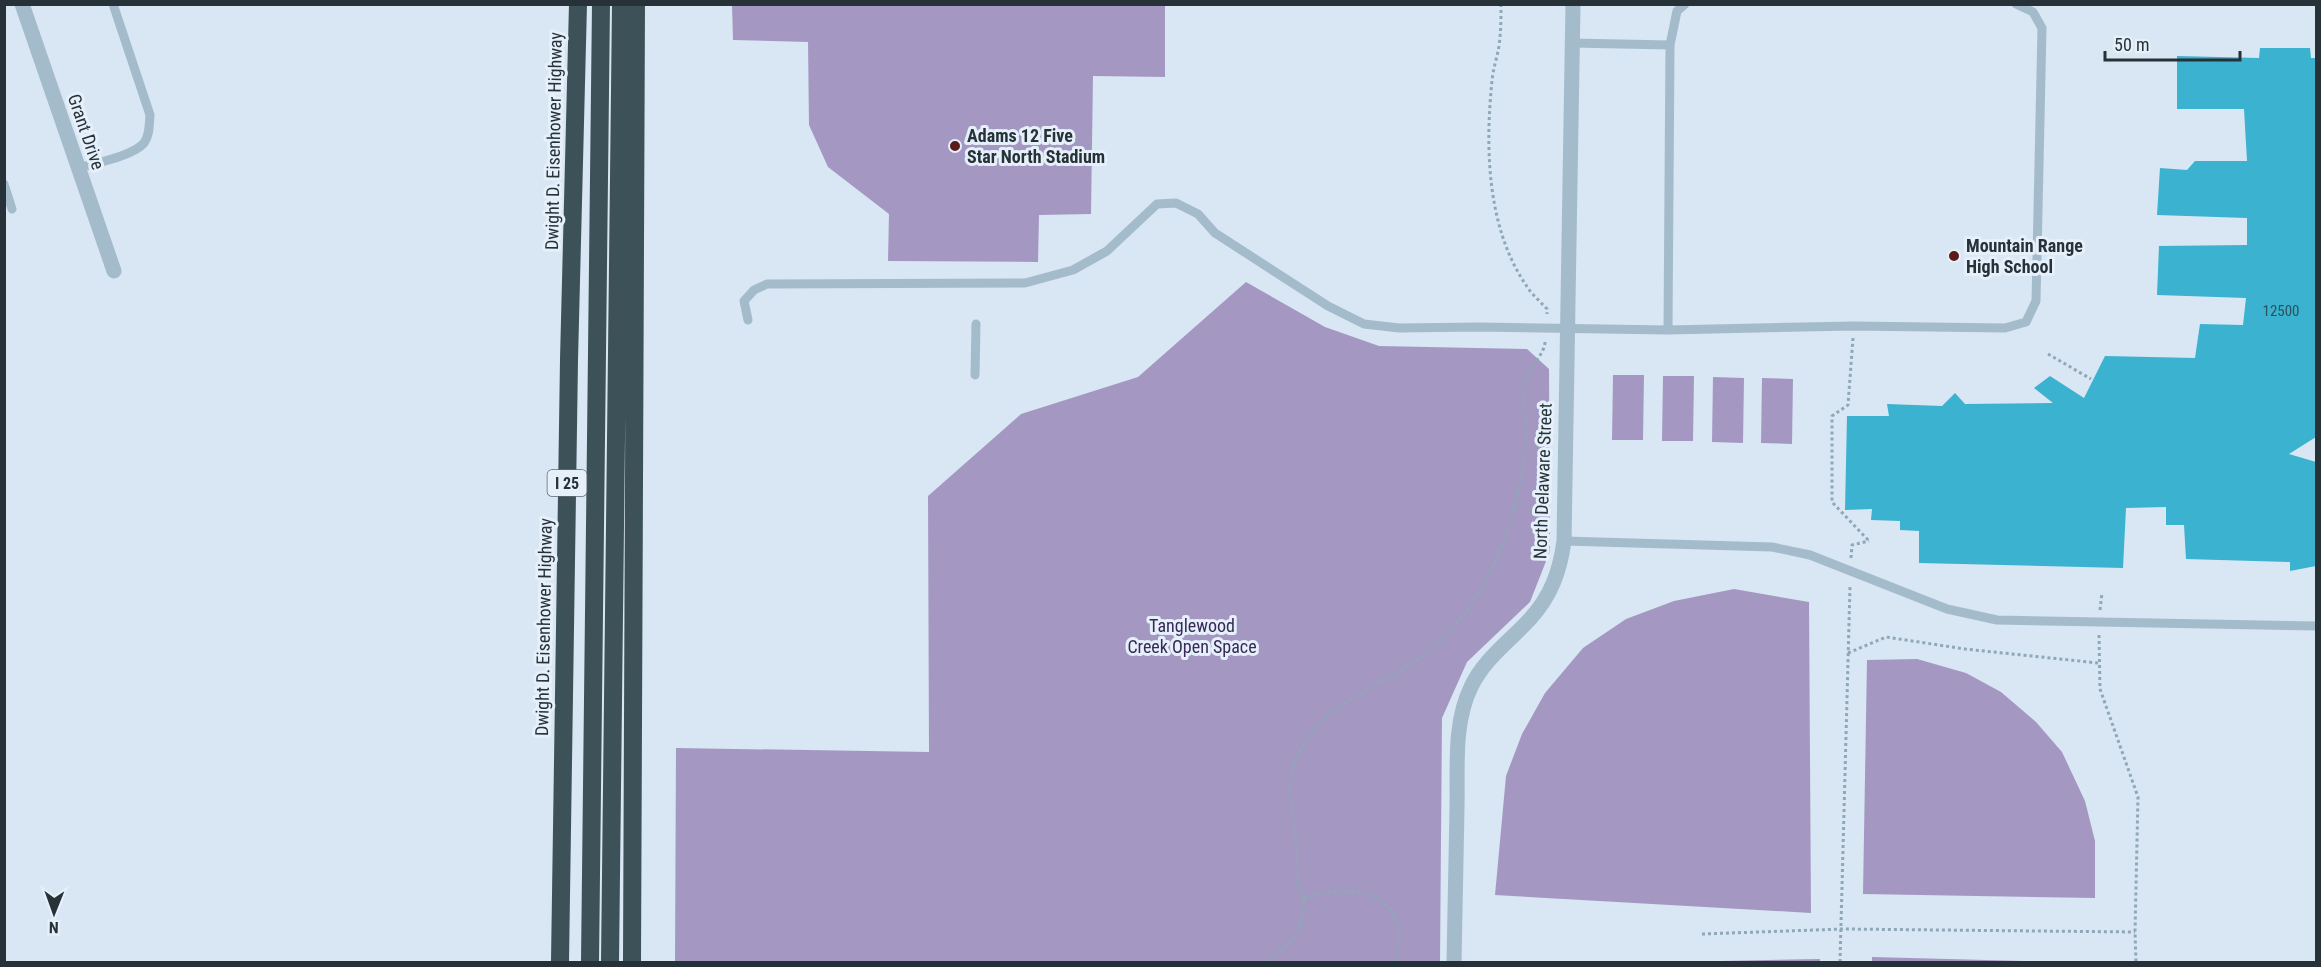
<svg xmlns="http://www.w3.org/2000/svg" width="2321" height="967" font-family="'Roboto Condensed',sans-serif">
	<rect width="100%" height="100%" fill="#d9e6f3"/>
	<!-- green -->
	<path fill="#a498c3" d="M 732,5 L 1165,5 L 1165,77 L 1093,76 L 1091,214 L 1039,215 L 1038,262 L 888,261 L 889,214 L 828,167 L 809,125 L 808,42 L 733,40 Z
		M 1246,282 L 1325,327 L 1379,346 L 1527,349 L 1549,369 L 1550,551 L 1530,602 L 1467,662 L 1442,718 L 1440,962 L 675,962 L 676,748 L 929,752 L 928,496 L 1021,414 L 1138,377 Z
		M 1613,375 L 1644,375 L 1643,440 L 1612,440 Z
		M 1663,376 L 1694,376 L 1693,441 L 1662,441 Z
		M 1713,377 L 1744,378 L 1743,443 L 1712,442 Z
		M 1762,378 L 1793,379 L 1792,444 L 1761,443 Z
		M 1734,589 L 1809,602 L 1811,913 L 1495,895 L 1506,776 L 1522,734 L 1545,693 L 1583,648 L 1626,619 L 1674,601 Z
		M 1917,659 L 1966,673 L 2001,692 L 2036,722 L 2062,752 L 2085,801 L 2095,841 L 2095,898 L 1863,894 L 1867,660 Z
		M 1872,957 L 2063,962 L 1872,962 Z
		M 1820,959 L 1820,962 L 1669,962 L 1673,962 Z"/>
	<!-- building -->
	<path fill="#3bb2cf" d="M 2260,48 L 2310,48 L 2311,58 L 2316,58 L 2316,437 L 2289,454 L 2316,462 L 2316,566 L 2290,571 L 2290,562 L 2186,559 L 2184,525 L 2166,525 L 2166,507 L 2126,508 L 2123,568 L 1919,563 L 1919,531 L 1900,530 L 1900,521 L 1871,520 L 1872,509 L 1845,510 L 1847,416 L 1889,416 L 1887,404 L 1942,406 L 1955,393 L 1965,404 L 2053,403 L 2034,388 L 2050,376 L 2084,398 L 2105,356 L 2195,358 L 2200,324 L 2243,325 L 2246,298 L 2157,295 L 2159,246 L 2247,245 L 2247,218 L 2157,215 L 2160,168 L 2187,170 L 2195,161 L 2247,161 L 2244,109 L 2177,109 L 2177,56 L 2259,58 Z"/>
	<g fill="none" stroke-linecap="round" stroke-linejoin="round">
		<!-- path -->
		<path stroke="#8ea8b8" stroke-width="3" stroke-dasharray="3 3" stroke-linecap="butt" d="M 1501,4 C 1501,18 1501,32 1499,46 C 1497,58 1493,69 1492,81 C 1485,148 1487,228 1526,285 C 1531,294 1540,301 1547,309 L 1547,314
			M 1853,338 L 1848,405 L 1832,416 L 1832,502 L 1869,541
			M 2048,354 L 2091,379
			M 1851,558 L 1852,545 L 1869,541
			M 2100,610 L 2102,593
			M 2099,635 L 2100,689 L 2138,797 L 2135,932 L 2136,962
			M 1848,653 L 1886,637 L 1965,649 L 2098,663
			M 1304,898 C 1357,882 1414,893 1395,962
			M 1702,934 L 1843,929 L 2135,932
			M 1266,962 C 1275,954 1289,946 1296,935 C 1301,926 1306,905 1303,895 C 1301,889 1298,884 1297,878 C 1296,866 1297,854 1296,842 C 1293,805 1282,785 1301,749 C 1329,698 1391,684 1433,647 C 1490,599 1523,509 1526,436 C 1527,420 1523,402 1525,386 C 1527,367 1545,355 1545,342
			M 1840,962 L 1850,586"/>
		<!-- lane -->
		<path stroke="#a4bbcc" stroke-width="9" d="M 1572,43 L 1670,45
			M 78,168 C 95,163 133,156 144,143 C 150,135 149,125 150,115 L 113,4
			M 4,184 L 12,209
			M 748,320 L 744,301 L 754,290 L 767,284 L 1025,283 L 1073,270 L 1107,251 L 1157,204 L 1176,203 L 1198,214 L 1215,233 L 1328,306 L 1364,324 L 1399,328 L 1479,327 L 1668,330 L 1853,326 L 2005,328 L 2026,322 L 2036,301 L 2042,28 L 2033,12 L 2016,4
			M 1668,330 L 1670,45 L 1677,11 L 1685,4
			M 975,375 L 976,324
			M 1564,541 L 1772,547 L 1810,555 L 1947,609 L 1997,620 L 2316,626"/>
		<!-- street -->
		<path stroke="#a4bbcc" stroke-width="15" d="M 22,4 L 114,271
			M 1454,962 C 1455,911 1456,859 1457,808 C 1458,768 1453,724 1471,687 C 1484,659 1510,641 1530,619 C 1551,596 1560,571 1564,541 L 1573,4"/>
		<!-- highway -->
		<path stroke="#3c5158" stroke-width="18" d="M 560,962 L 569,360 L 578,4
			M 590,962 L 601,4
			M 610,962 L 621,4
			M 632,962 L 636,4"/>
	</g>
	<!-- markers -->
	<g fill="#5b1a19" stroke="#e5f0fb" stroke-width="2">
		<circle cx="955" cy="146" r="6"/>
		<circle cx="1954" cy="256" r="6"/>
	</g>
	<g text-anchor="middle" stroke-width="6" stroke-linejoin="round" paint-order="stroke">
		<!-- number labels -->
		<g font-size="15" fill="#2b525d">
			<text x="2281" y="316">12500</text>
		</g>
		<!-- shield labels -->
		<rect fill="#e5f0fb" stroke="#5f6b72" stroke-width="1.5" x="547.5" y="470" width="39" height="26" rx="4.5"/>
		<g font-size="16" font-weight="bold" fill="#263237">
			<text x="567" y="489">I 25</text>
		</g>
		<!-- street labels -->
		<g font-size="18" fill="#263237" stroke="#e5f0fb">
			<text transform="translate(86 132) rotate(71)" y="6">Grant Drive</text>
			<text transform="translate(554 141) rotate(-89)" y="6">Dwight D. Eisenhower Highway</text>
			<text transform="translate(1543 481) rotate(-88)" y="6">North Delaware Street</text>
			<text transform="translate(544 627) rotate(-89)" y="6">Dwight D. Eisenhower Highway</text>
		</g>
		<!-- poi labels -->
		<g font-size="18" font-weight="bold" fill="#263237" stroke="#e5f0fb" text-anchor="start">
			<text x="967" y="142">Adams 12 Five<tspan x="967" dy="21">Star North Stadium</tspan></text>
			<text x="1966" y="252">Mountain Range<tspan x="1966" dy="21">High School</tspan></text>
		</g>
		<!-- park labels -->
		<g font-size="18" fill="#372857" stroke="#e5f0fb">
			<text x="1192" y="632">Tanglewood<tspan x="1192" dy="21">Creek Open Space</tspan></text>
		</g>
	</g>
	<!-- border -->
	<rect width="2321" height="967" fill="none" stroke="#263237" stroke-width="12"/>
	<!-- north arrow -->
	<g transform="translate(54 913) rotate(181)" stroke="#e5f0fb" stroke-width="4.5" paint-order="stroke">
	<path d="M0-4.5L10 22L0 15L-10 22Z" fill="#263237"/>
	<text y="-9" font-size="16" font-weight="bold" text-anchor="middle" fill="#263237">N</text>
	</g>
	<!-- scale -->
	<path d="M2105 51v9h135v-9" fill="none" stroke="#263237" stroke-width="3"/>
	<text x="2114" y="51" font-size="18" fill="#263237" stroke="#e5f0fb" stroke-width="4.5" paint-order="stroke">50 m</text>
</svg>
